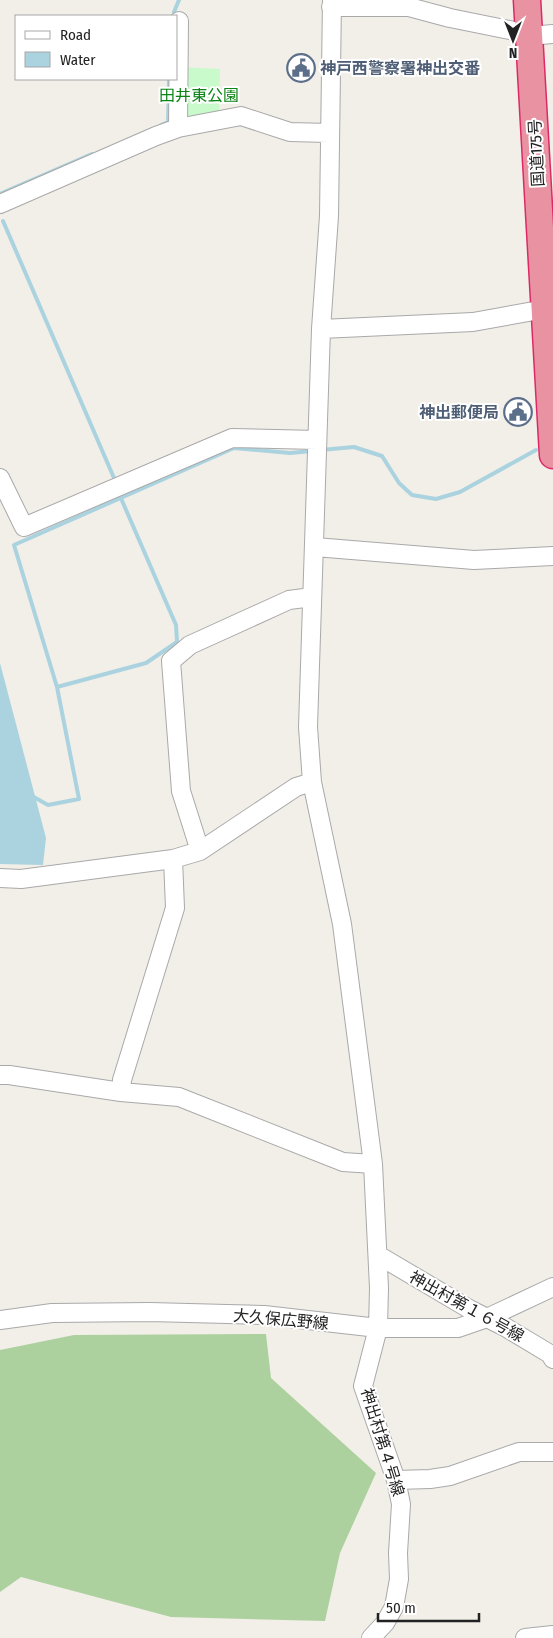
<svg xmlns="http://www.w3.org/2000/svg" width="553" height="1638" font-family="'Fira Sans Condensed','Noto Sans JP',sans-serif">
	<rect width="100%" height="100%" fill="#f2efe9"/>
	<!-- forest -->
	<path fill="#add19e" d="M 266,1334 L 271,1378 L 376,1473 L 340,1553 L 325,1621 L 171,1617 L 21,1577 L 0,1592 L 0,1350 L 74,1335 Z"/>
	<!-- park -->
	<path fill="#c8facc" d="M 179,67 L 220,69 L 219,120 L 178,128 Z"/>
	<!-- water -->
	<path fill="#aad3df" d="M 0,663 L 46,838 L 43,865 L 0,864 Z"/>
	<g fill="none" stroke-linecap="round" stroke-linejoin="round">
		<!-- stream -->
		<path stroke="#aad3df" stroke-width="4" d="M 174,12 L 179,0
			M 161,125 L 168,122 L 169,79
			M 0,194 L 92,154
			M 3,221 L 114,478
			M 321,450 L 354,447 L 382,456 L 399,483 L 412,495 L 436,499 L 460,492 L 536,450
			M 57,687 L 146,663 L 177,642 L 176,625 L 120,496
			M 32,796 L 48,805 L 79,799 L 57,687 L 14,545 L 234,448 L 290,453 L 312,451"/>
		<defs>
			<path id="minor" d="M 332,0 L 329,216 L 321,329 L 308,727 L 312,782 L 342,924 L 373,1164 L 379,1288 L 378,1328 L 363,1386 L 396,1480 L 401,1504 L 398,1553 L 399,1579 L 394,1607 L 385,1623 L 371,1638
				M 331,7 L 409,7 L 450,18 L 529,34 L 541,35 L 553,34
				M 178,128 L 241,116 L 290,132 L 329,133
				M 0,204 L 156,136 L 178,128 L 179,21
				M 321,329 L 473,322 L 545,309
				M 0,478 L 24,527 L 232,438 L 317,440
				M 315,547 L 474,560 L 553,556
				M 200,851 L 181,791 L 171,661 L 190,645 L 289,600 L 312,597
				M 0,878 L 21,879 L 173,859 L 200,851 L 296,787 L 312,782
				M 0,1075 L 9,1075 L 121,1092 L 179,1097 L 343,1162 L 373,1164
				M 121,1092 L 122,1080 L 175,908 L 173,859
				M 378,1255 L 471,1310 L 505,1327 L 550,1354 L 553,1359
				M 0,1320 L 52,1313 L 150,1312 L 264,1315 L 378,1328 L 458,1328 L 487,1318 L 553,1287
				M 396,1480 L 430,1479 L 450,1476 L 519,1452 L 553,1452
				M 525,1638 L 553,1635"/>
			<path id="highway" d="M 527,0 L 553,455"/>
		</defs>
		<!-- minor casing -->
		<use href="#minor" stroke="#a9a9a9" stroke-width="20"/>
		<!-- highway casing -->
		<use href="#highway" stroke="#dc2a67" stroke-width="29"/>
		<!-- minor -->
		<use href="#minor" stroke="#fff" stroke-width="18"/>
		<!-- highway -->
		<use href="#highway" stroke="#e892a2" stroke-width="26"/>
	</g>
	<!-- icons -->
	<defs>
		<symbol id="civic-ring" viewBox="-11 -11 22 22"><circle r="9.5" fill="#fff" stroke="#5c6f8a" stroke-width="1.5"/><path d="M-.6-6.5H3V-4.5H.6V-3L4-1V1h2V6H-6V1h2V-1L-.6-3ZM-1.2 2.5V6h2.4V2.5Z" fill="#5c6f8a"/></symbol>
	</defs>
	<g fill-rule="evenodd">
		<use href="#civic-ring" x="285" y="52" width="32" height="32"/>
		<use href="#civic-ring" x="502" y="396" width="32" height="32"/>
	</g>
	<g text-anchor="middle" stroke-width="4" stroke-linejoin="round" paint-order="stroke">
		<!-- service labels -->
		<g font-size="16" font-weight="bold" fill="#4e5e75" stroke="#fff" text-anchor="start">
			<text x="320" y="74">神戸西警察署神出交番</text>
			<text x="499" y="418" text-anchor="end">神出郵便局</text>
		</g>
		<!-- park labels -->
		<g font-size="16" fill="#0c8416" stroke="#fff">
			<text x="199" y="101">田井東公園</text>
		</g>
		<!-- street labels -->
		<g font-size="16" fill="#222" stroke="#fff">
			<text transform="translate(536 153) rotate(-93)" y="6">国道175号</text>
			<text transform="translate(467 1306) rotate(29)" y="6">神出村第１６号線</text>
			<text transform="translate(281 1319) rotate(5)" y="6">大久保広野線</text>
			<text transform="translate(383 1442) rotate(73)" y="6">神出村第４号線</text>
		</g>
	</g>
	<!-- legend -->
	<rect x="15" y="15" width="162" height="65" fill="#ffffff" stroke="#a7a7a7"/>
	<rect x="25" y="31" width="25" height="8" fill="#ffffff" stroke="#a7a7a7"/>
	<text x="60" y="40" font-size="15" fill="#222222">Road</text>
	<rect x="25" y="52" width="25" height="15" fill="#aad3df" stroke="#a7a7a7"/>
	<text x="60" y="65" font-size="15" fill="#222222">Water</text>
	<!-- north arrow -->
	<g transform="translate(513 40) rotate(180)" stroke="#ffffff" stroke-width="4" paint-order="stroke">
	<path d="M0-4L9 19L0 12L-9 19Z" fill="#222222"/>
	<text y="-8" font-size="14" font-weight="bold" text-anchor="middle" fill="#222222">N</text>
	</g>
	<!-- scale -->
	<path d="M378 1613v8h101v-8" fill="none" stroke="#222222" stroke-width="2.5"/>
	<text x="386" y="1613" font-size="15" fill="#222222" stroke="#ffffff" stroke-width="4" paint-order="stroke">50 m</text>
</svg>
